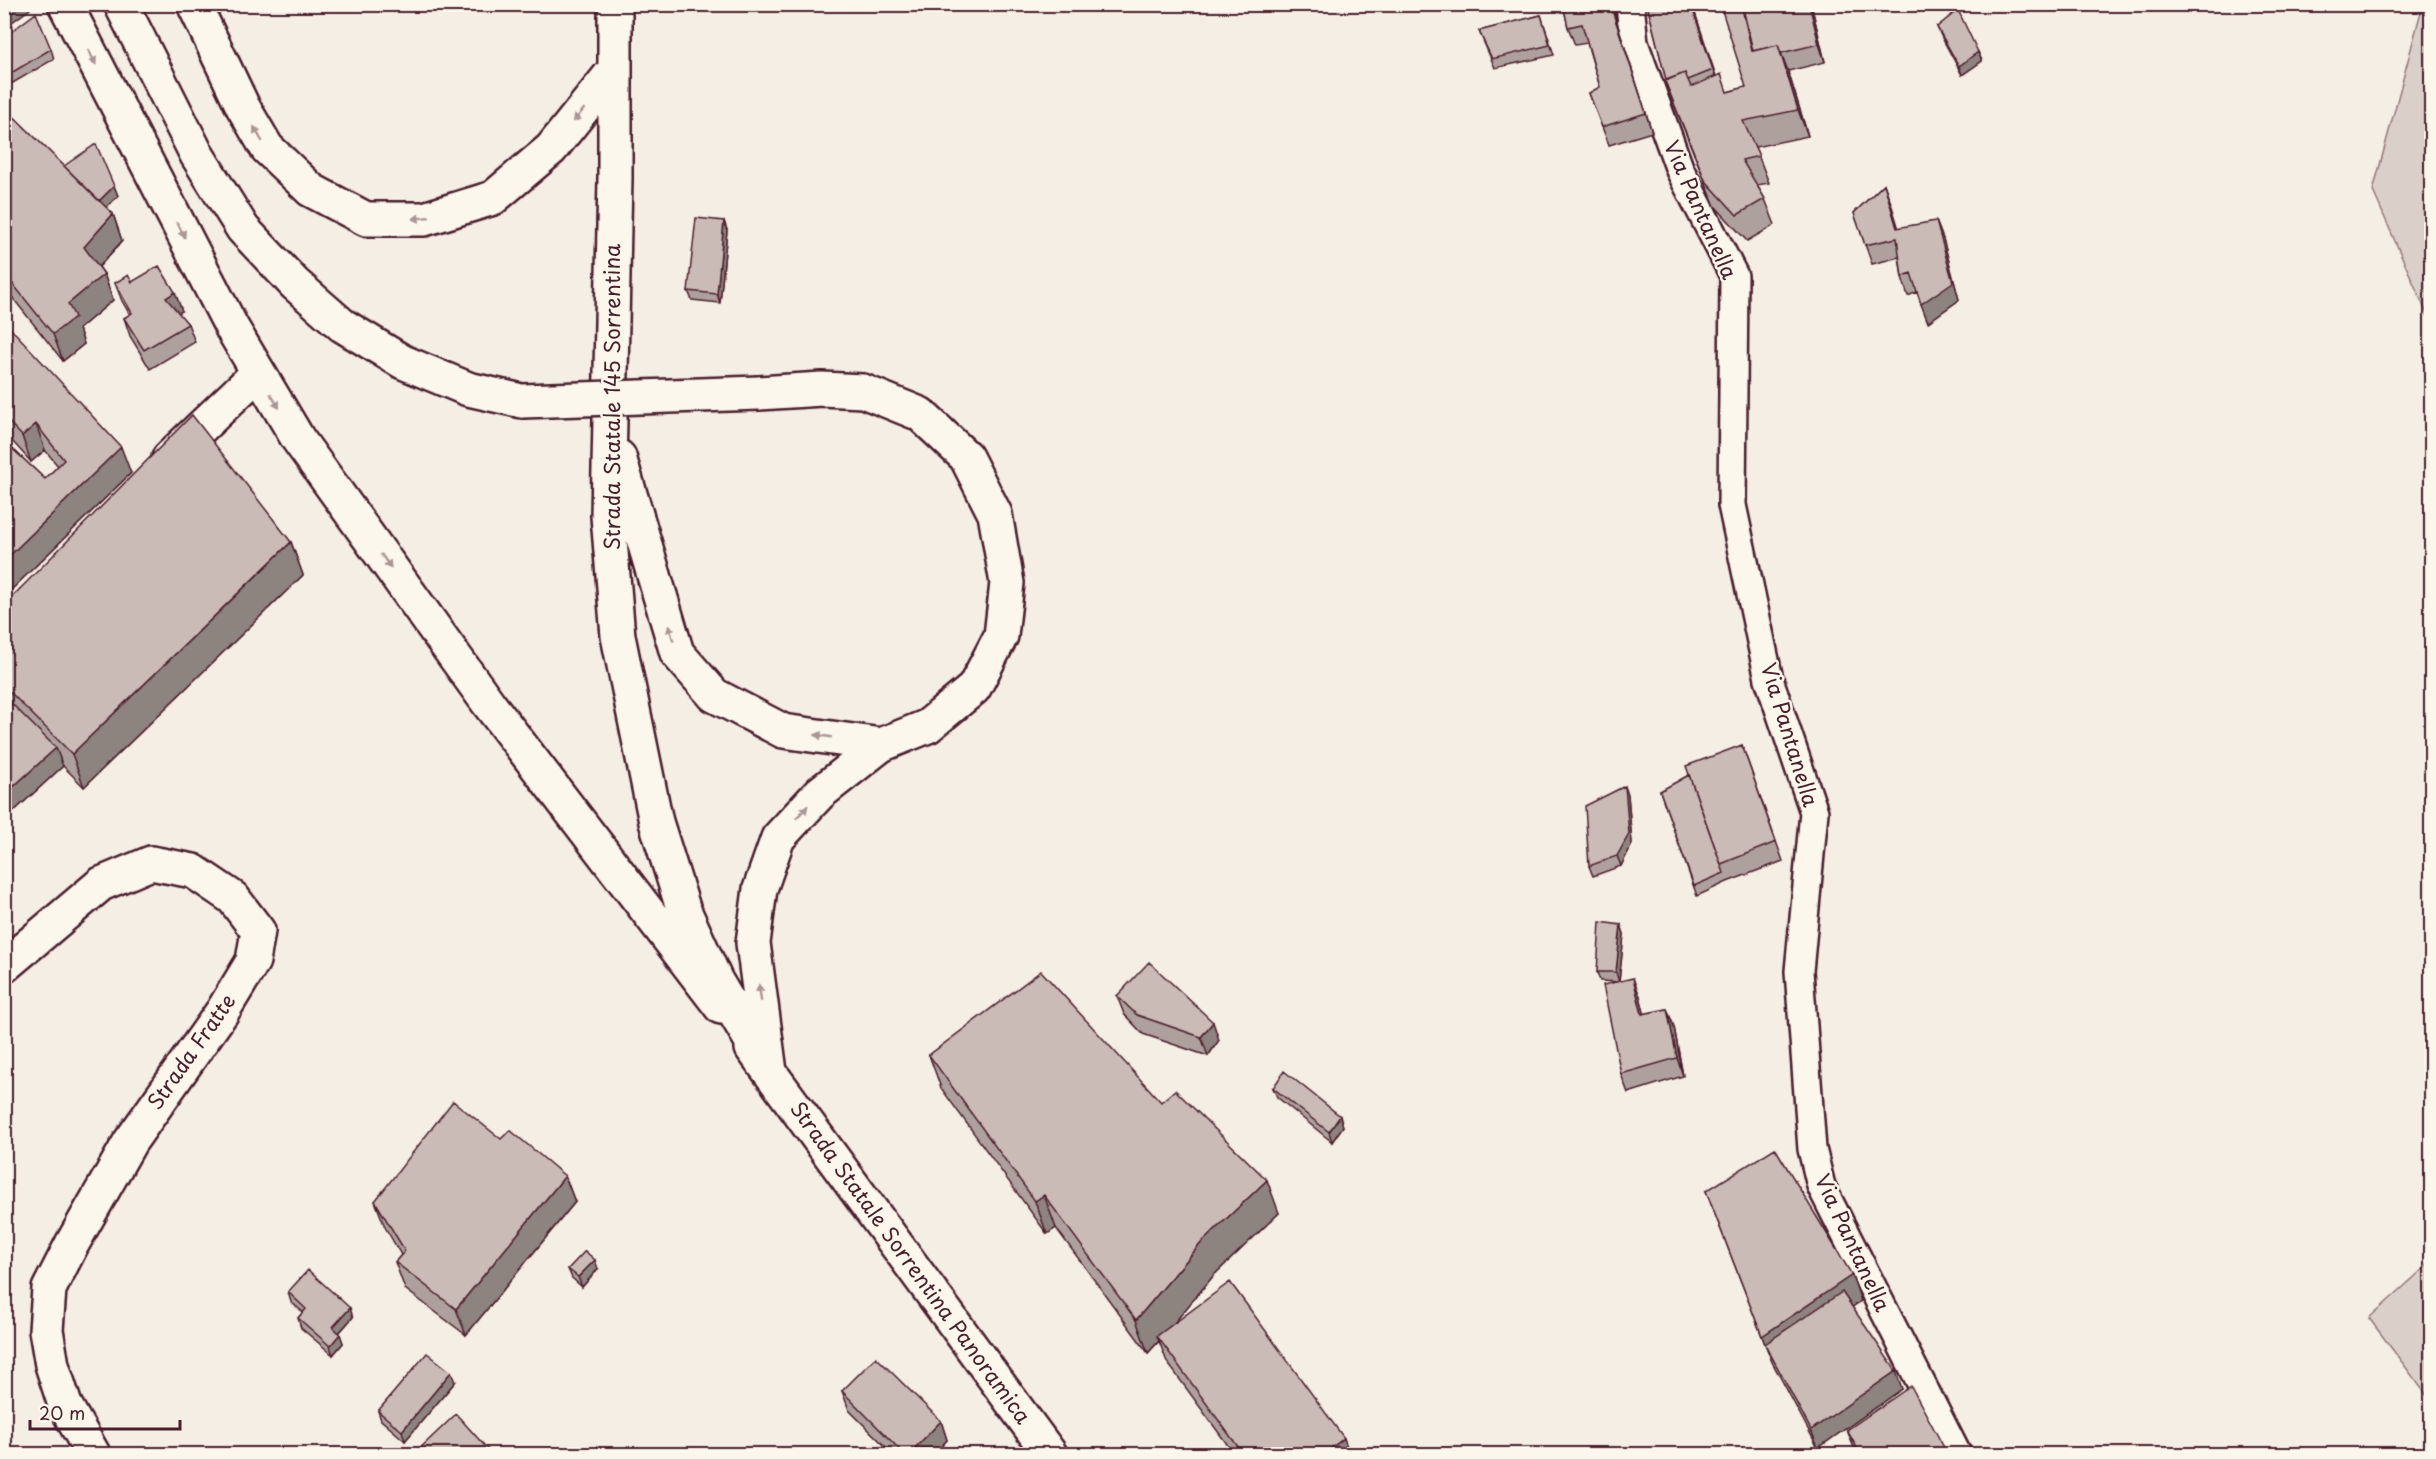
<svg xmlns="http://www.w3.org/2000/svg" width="2436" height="1459" font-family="'Playpen Sans',sans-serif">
	<rect width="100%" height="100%" fill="#f4eee4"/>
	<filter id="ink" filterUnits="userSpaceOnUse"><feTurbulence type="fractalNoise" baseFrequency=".0167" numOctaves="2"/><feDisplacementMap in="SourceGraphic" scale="12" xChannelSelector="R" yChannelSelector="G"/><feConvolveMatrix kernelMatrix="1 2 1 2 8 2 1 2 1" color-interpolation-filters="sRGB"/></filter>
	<g filter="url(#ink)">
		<!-- green -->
		<path fill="#dbd0c9" stroke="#92787a" stroke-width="1.5" d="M 2423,4 L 2432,5 L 2431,323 L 2373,191 Z
			M 2431,1262 L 2431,1401 L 2369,1318 Z"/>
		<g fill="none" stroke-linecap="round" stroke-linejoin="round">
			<defs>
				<path id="service" d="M 1630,4 L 1634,43 L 1680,170 L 1734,276 L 1732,505 L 1769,679 L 1814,812 L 1799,971 L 1812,1149 L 1821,1186 L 1957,1454"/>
				<path id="minor" d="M 169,458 L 258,373
					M 4,966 L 101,884 L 151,863 L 193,871 L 233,898 L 258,931 L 253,961 L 222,1012 L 130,1142 L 72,1244 L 49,1289 L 46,1330 L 52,1365 L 65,1405 L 93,1454"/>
				<path id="primary" d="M 65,4 L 232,328 L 298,439 L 489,704 L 721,1007
					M 121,4 L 197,155 L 243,229 L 295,284 L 342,325 L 403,362 L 468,389 L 522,401
					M 759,393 L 822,389 L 863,391 L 920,414 L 966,457 L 995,514 L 1007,583 L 1001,636 L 974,688 L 928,726 L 881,745 L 820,793 L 778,838 L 760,889 L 753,943 L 770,1072
					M 752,1048 L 1050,1454"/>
				<path id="trunk" d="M 194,4 L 243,107 L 267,148 L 311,190 L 366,219 L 424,219 L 493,198 L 551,149 L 615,69
					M 615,15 L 615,178 L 608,516 L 618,636 L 656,822 L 683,908 L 716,981 L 770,1072
					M 619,457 L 677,653 L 714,695 L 783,731 L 881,745"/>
			</defs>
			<!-- service casing -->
			<use href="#service" stroke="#4a1f2b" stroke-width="32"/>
			<!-- minor casing -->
			<use href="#minor" stroke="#4a1f2b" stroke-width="38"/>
			<!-- primary casing -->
			<use href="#primary" stroke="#4a1f2b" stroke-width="38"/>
			<!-- trunk casing -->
			<use href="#trunk" stroke="#4a1f2b" stroke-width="38"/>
			<!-- service -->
			<use href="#service" stroke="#fbf7ec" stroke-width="27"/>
			<!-- minor -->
			<use href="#minor" stroke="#fbf7ec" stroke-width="33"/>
			<!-- primary -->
			<use href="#primary" stroke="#fbf7ec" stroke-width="33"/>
			<!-- trunk -->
			<use href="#trunk" stroke="#fbf7ec" stroke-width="33"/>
			<defs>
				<path id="primary-bridge" d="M 522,401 L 759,393"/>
			</defs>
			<!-- primary-bridge casing -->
			<use href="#primary-bridge" stroke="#4a1f2b" stroke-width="38" stroke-linecap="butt"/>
			<!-- primary-bridge -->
			<use href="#primary-bridge" stroke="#fbf7ec" stroke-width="33"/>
		</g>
		<!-- wall -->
		<path fill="#aea19d" stroke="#4a1f2b" stroke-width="1.5" d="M 1563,4 L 1611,4 L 1652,132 L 1609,145 L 1589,93 L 1600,87 L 1587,43 L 1575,45 L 1568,27 Z
			M 1647,4 L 1692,4 L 1716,76 L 1727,92 L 1746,87 L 1811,4 L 1825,62 L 1788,71 L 1808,136 L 1755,147 L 1769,183 L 1757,185 L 1765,199 L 1775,225 L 1747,241 L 1715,206 L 1675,107 L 1665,81 L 1666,80 Z
			M 1541,15 L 1554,55 L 1495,68 L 1479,31 Z
			M 1937,27 L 1978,52 L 1982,61 L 1962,75 L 1941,36 Z
			M 4,37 L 51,49 L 54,59 L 11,84 L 4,76 Z
			M 4,107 L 64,166 L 114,186 L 118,196 L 106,207 L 113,214 L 122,241 L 99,267 L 104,274 L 113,300 L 79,329 L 84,344 L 63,361 L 4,287 Z
			M 1884,184 L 1898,228 L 1936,221 L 1943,239 L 1959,300 L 1928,322 L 1917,292 L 1908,296 L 1902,277 L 1899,257 L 1872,264 L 1854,213 Z
			M 724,221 L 727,230 L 720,303 L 692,300 L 688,291 Z
			M 132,282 L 182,311 L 178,313 L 188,324 L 195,342 L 150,369 L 130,336 L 124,318 L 130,315 L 122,301 L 115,283 Z
			M 4,323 L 131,473 L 9,592 L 4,587 L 4,441 L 45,479 L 58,466 L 45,450 L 31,462 L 4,432 Z
			M 291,542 L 303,575 L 84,787 L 63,766 L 11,814 L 4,808 L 4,605 Z
			M 1742,745 L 1783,861 L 1727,882 L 1697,896 L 1660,791 Z
			M 1628,795 L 1632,844 L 1621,866 L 1593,876 L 1589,866 Z
			M 1621,925 L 1624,934 L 1619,981 L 1640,996 L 1644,1014 L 1667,1009 L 1674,1027 L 1683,1076 L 1628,1093 L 1621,1074 L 1618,982 L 1600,981 L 1597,972 Z
			M 1117,996 L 1219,1040 L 1208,1056 L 1143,1034 L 1124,1014 Z
			M 929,1055 L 1161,1102 L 1279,1213 L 1214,1275 L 1173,1324 L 1350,1455 L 1235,1455 L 1167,1362 L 1159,1341 L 1148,1353 L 1056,1228 L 1047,1234 L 941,1088 Z
			M 1273,1088 L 1343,1126 L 1332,1142 L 1277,1097 Z
			M 501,1139 L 565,1176 L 575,1202 L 466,1335 L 405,1289 L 395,1262 L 401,1255 L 385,1227 L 375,1201 Z
			M 1706,1191 L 1852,1275 L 1861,1301 L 1852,1307 L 1902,1389 L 1818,1448 L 1772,1362 Z
			M 568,1269 L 598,1269 L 582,1287 L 572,1278 Z
			M 288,1292 L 353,1317 L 339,1333 L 343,1343 L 333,1355 L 301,1328 L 298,1318 L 303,1312 L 291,1302 Z
			M 455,1382 L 405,1441 L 381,1420 L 378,1411 Z
			M 842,1391 L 941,1421 L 947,1440 L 933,1455 L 894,1455 L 849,1410 Z
			M 1847,1430 L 1948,1455 L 1857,1455 L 1854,1448 Z"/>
		<!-- shaded-wall -->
		<path fill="#8d837f" stroke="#4a1f2b" stroke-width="1.5" d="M 5,4 L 28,4 L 30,9 L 4,28 Z
			M 1610,4 L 1611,4 L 1652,132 L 1646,113 Z
			M 1691,4 L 1692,4 L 1719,88 Z
			M 1809,4 L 1811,4 L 1825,62 L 1819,44 Z
			M 1778,45 L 1788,71 L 1808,136 L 1798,110 Z
			M 1978,52 L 1982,61 L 1962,75 L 1959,66 Z
			M 1884,184 L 1891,203 L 1904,246 L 1897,228 Z
			M 114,186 L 118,196 L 97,216 L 94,206 Z
			M 113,214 L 122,241 L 93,273 L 84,247 Z
			M 724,221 L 727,230 L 720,303 L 717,294 Z
			M 1936,221 L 1943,239 L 1959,300 L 1928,322 L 1921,304 Z
			M 104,274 L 113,300 L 79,329 L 84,344 L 63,361 L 53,334 L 68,304 Z
			M 175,292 L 182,311 L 173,316 L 166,298 Z
			M 36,424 L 45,450 L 31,462 L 22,436 Z
			M 121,447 L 131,473 L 9,592 L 4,578 L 4,561 Z
			M 291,542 L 303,575 L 84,787 L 72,754 Z
			M 56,748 L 63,766 L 11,814 L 4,795 Z
			M 1625,786 L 1628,795 L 1632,844 L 1621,866 L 1617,856 Z
			M 1621,925 L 1624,934 L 1619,982 L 1616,972 Z
			M 1633,978 L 1640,996 L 1649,1032 L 1642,1014 Z
			M 1667,1009 L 1674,1027 L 1683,1076 L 1677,1058 Z
			M 1213,1022 L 1219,1040 L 1208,1056 L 1201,1037 Z
			M 1340,1116 L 1343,1126 L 1332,1142 L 1329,1132 Z
			M 565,1176 L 575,1202 L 466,1335 L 456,1309 Z
			M 1267,1180 L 1279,1213 L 1214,1275 L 1160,1340 L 1157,1336 L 1159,1341 L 1148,1353 L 1136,1320 L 1202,1242 Z
			M 1044,1195 L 1056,1228 L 1047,1234 L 1035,1201 Z
			M 595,1260 L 598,1269 L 582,1287 L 578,1277 Z
			M 1852,1275 L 1861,1301 L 1774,1361 L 1765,1344 L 1762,1336 Z
			M 350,1308 L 353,1317 L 336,1336 L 333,1327 Z
			M 340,1334 L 343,1343 L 333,1355 L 330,1346 Z
			M 1896,1371 L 1902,1389 L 1818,1448 L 1811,1430 Z
			M 451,1372 L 455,1382 L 405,1441 L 402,1431 Z
			M 941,1421 L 947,1440 L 933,1455 L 908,1455 Z
			M 1344,1438 L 1350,1455 L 1322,1455 Z"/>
		<!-- building -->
		<path fill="#cabbb6" stroke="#4a1f2b" stroke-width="1.5" d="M 1563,4 L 1610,4 L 1646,113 L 1602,127 L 1589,93 L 1600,87 L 1582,24 L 1568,27 Z
			M 1647,4 L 1691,4 L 1713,70 L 1688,80 L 1685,73 L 1666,80 Z
			M 1720,4 L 1741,4 L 1752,51 L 1778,45 L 1798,110 L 1743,121 L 1759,156 L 1742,160 L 1765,199 L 1737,215 L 1705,180 L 1665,81 L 1685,73 L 1691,87 L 1721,74 L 1727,92 L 1746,87 Z
			M 1742,4 L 1809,4 L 1819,44 L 1781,53 L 1778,45 L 1753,51 Z
			M 1958,10 L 1978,52 L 1959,66 L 1937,27 Z
			M 36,13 L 51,49 L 8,75 L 4,71 L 4,37 Z
			M 1541,15 L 1550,45 L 1492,59 L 1479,31 Z
			M 4,107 L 113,214 L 84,247 L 104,274 L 68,304 L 75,317 L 53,334 L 4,273 L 4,218 L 9,215 L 4,210 Z
			M 96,144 L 114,186 L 99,201 L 64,166 Z
			M 1884,184 L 1897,228 L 1936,221 L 1953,282 L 1921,304 L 1911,273 L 1902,277 L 1897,238 L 1865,245 L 1854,213 Z
			M 696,218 L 724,221 L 717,294 L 688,291 Z
			M 159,266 L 175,292 L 166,298 L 188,324 L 144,350 L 124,318 L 132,313 L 115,283 L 128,275 L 132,282 Z
			M 4,323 L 17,335 L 121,447 L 4,561 L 4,441 L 45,479 L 64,460 L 36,424 L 22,436 L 4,417 Z
			M 192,415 L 291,542 L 72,754 L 4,686 L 4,605 Z
			M 7,699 L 56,748 L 4,795 L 4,701 Z
			M 1742,745 L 1776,842 L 1721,864 L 1686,766 Z
			M 1689,775 L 1724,873 L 1694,886 L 1660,791 Z
			M 1625,786 L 1629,834 L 1617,856 L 1589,866 L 1585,806 Z
			M 1600,922 L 1621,925 L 1616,972 L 1597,972 Z
			M 1149,962 L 1213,1022 L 1201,1037 L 1137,1015 L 1117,996 Z
			M 1041,971 L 1161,1102 L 1175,1090 L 1267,1180 L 1202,1242 L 1136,1320 L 1044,1195 L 1035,1201 L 929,1055 Z
			M 1633,978 L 1642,1014 L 1667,1009 L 1677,1058 L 1621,1074 L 1603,985 Z
			M 1284,1071 L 1340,1116 L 1329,1132 L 1273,1088 Z
			M 453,1101 L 501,1139 L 510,1130 L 565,1176 L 456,1309 L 395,1262 L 405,1251 L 375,1201 Z
			M 1775,1148 L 1852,1275 L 1762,1336 L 1706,1191 Z
			M 585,1251 L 595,1260 L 578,1277 L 568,1269 Z
			M 308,1270 L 350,1308 L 333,1327 L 340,1334 L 330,1346 L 298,1318 L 306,1309 L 288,1292 Z
			M 1230,1282 L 1344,1438 L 1322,1455 L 1244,1455 L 1157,1336 Z
			M 1842,1292 L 1896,1371 L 1811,1430 L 1765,1344 Z
			M 427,1353 L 451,1372 L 402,1431 L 378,1411 Z
			M 876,1357 L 941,1421 L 908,1455 L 905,1455 L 842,1391 Z
			M 1911,1386 L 1948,1455 L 1861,1455 L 1847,1430 Z
			M 456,1414 L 493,1455 L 413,1455 Z"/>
		<!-- one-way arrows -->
		<defs><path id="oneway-solid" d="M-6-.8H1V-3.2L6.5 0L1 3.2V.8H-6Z" transform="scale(1.5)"/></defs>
		<g fill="#ab9695">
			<use href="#oneway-solid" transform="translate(92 57) rotate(63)"/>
			<use href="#oneway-solid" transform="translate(579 115) rotate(129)"/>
			<use href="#oneway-solid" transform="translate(258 134) rotate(-120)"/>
			<use href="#oneway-solid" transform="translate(421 218) rotate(174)"/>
			<use href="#oneway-solid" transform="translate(181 230) rotate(63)"/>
			<use href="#oneway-solid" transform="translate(275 401) rotate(59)"/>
			<use href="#oneway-solid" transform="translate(386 561) rotate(54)"/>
			<use href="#oneway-solid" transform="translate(671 633) rotate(-106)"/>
			<use href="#oneway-solid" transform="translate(823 736) rotate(-172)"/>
			<use href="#oneway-solid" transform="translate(802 812) rotate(-47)"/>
			<use href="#oneway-solid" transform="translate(760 993) rotate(-98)"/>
		</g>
	</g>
	<g text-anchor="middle" stroke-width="5" stroke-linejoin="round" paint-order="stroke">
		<!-- street labels -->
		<g font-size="21" fill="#4a1f2b" stroke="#fbf7ec">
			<text transform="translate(1700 210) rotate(66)" y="7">Via Pantanella</text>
			<text transform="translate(613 397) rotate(-90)" y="7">Strada Statale 145 Sorrentina</text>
			<text transform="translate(1789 735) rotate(73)" y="7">Via Pantanella</text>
			<text transform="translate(192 1052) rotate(-55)" y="7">Strada Fratte</text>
			<text transform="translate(1852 1243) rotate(65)" y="7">Via Pantanella</text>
			<text transform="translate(910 1263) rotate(54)" y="7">Strada Statale Sorrentina Panoramica</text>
		</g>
	</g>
	<!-- margin -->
	<rect width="2436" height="1459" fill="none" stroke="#fbf7ec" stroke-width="24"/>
	<rect x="12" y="12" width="2412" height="1435" fill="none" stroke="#4a1f2b" stroke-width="2" filter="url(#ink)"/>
	<!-- scale -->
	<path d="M30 1420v9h150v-9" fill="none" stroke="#4a1f2b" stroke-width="3"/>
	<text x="39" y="1420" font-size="18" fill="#4a1f2b" stroke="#fbf7ec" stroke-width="4.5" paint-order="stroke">20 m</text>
</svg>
